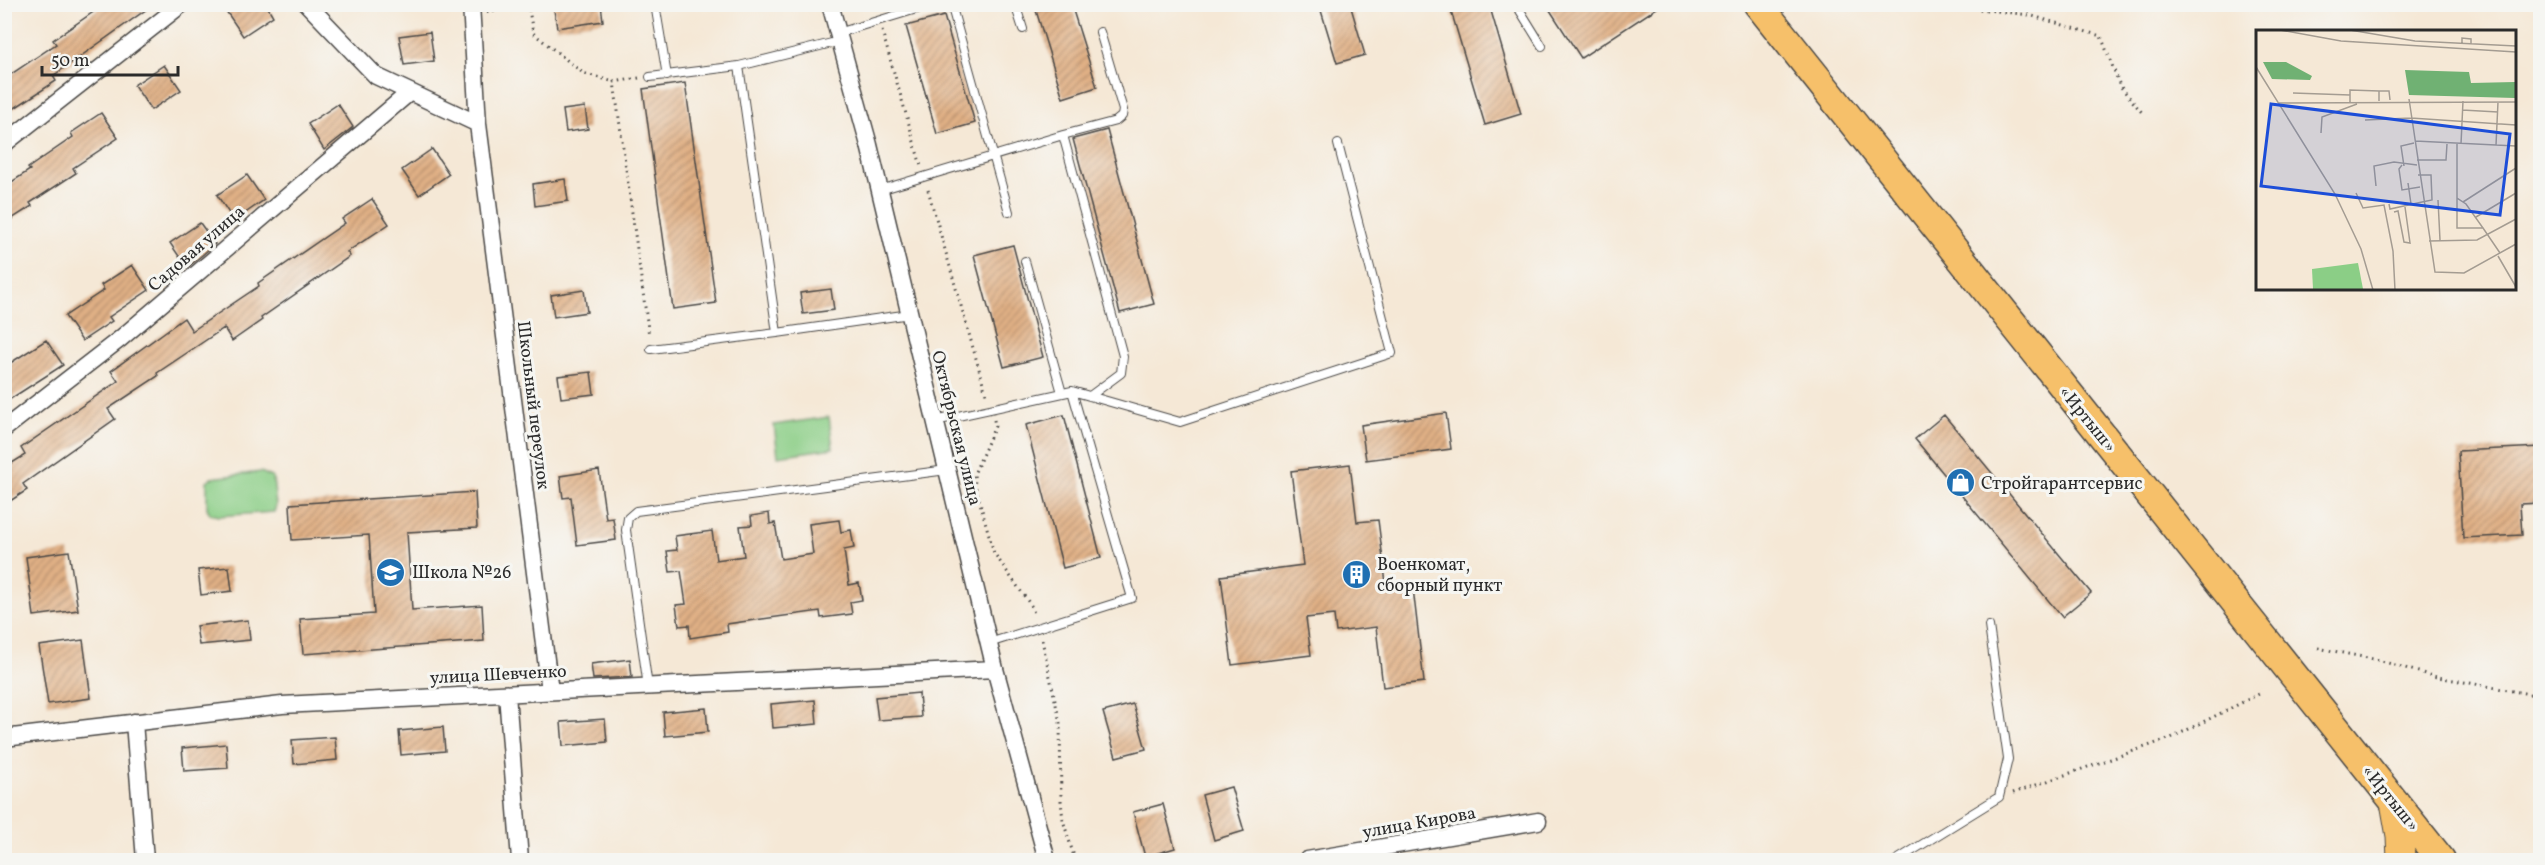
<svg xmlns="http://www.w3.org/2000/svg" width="2545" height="865" font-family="Vollkorn,serif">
	<defs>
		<pattern id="building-hatch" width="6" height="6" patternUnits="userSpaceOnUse" patternTransform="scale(1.5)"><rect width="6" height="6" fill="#e0b085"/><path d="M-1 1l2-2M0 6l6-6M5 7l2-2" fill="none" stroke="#b68f6d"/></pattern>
	</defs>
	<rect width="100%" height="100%" fill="#f6f6f2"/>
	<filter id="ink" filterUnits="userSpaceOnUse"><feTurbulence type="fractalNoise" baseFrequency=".0167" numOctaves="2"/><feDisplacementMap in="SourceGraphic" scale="12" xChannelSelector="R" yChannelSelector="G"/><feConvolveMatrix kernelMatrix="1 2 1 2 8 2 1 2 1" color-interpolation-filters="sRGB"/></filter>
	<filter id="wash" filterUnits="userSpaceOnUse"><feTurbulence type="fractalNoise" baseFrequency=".008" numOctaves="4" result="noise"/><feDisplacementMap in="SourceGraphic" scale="24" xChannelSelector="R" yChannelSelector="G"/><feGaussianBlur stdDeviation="1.35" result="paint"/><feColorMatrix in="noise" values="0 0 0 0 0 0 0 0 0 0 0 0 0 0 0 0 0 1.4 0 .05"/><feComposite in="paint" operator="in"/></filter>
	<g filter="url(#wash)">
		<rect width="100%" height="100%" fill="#f5e8d6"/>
		<!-- grass -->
		<path fill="#8bce86" stroke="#5b7c58" stroke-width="1.5" d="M 829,417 L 833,448 L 778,456 L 774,425 Z
			M 261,472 L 273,478 L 276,506 L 274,512 L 219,516 L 210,514 L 207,508 L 207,481 L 211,478 Z"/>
		<g id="blocks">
			<!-- building -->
			<path fill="url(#building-hatch)" d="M 105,4 L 154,4 L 53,76 L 56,81 L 4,115 L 4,79 L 56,44 L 53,40 Z
				M 236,4 L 266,4 L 273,16 L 243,36 L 226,11 Z
				M 553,4 L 601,4 L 603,21 L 557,28 Z
				M 1034,4 L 1071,4 L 1097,87 L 1063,98 Z
				M 1319,4 L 1350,4 L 1365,55 L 1337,63 Z
				M 1449,4 L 1489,4 L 1521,114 L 1485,125 Z
				M 1546,4 L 1663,4 L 1581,58 Z
				M 944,16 L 975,123 L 937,134 L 906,26 Z
				M 430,32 L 434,61 L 404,65 L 399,36 Z
				M 164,65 L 181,90 L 151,110 L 134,85 Z
				M 685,83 L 716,303 L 673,309 L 643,89 Z
				M 338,104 L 353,127 L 324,150 L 308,124 Z
				M 585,107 L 588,129 L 566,132 L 563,110 Z
				M 101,113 L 118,138 L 73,168 L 76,173 L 30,203 L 32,206 L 4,224 L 4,187 L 30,170 L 28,168 L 73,137 L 71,133 Z
				M 1107,130 L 1154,304 L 1120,313 L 1073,139 Z
				M 432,149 L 449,174 L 419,195 L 402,170 Z
				M 247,175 L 264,200 L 234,221 L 217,195 Z
				M 565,179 L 568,201 L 535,206 L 533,184 Z
				M 372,199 L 389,224 L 347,252 L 350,256 L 261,318 L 262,320 L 232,341 L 224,328 L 157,373 L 158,376 L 108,409 L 115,419 L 23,484 L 27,490 L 4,505 L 4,468 L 25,455 L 21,448 L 118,381 L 111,371 L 184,318 L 192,331 L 259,286 L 258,283 L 345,223 L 342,219 Z
				M 200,223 L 215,244 L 187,268 L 170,243 Z
				M 1013,245 L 1043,357 L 1004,367 L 974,255 Z
				M 132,265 L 149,290 L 109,317 L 112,321 L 82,341 L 65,316 L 104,290 L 101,285 Z
				M 831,289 L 834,310 L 803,314 L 800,293 Z
				M 584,290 L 587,312 L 554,317 L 551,295 Z
				M 46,340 L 63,365 L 4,403 L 4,367 Z
				M 591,372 L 594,394 L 561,398 L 558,376 Z
				M 1446,413 L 1451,449 L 1366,460 L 1361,425 Z
				M 1064,415 L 1101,558 L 1063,568 L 1026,425 Z
				M 1944,415 L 2091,593 L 2062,617 L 1915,439 Z
				M 2541,447 L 2541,503 L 2520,504 L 2522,535 L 2463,538 L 2458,451 Z
				M 1350,464 L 1357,522 L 1378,520 L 1387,591 L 1413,588 L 1424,682 L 1383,687 L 1376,627 L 1336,632 L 1334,615 L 1306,618 L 1311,655 L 1232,665 L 1221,576 L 1303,565 L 1291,471 Z
				M 599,470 L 606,519 L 613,518 L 616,540 L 577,545 L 571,497 L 563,498 L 560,476 Z
				M 475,492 L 477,528 L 407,532 L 412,610 L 482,605 L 484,641 L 303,654 L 300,619 L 374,614 L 369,535 L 292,540 L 290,504 Z
				M 769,513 L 770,524 L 775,523 L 781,559 L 813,554 L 809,524 L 839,520 L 841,532 L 851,530 L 854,548 L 844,550 L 849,585 L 859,583 L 862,600 L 850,602 L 852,614 L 821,618 L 820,611 L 727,624 L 728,632 L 690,638 L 689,625 L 679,626 L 676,605 L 686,604 L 681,571 L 670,572 L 667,551 L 677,550 L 675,536 L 712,531 L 716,560 L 744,556 L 740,526 L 752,525 L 751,516 Z
				M 69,551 L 78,610 L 34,616 L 26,557 Z
				M 229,567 L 232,591 L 201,595 L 198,570 Z
				M 248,620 L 250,640 L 199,645 L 196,626 Z
				M 83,640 L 91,698 L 48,704 L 39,646 Z
				M 630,659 L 632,677 L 593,679 L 591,664 Z
				M 919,693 L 921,717 L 878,720 L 875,697 Z
				M 815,700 L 817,724 L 773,728 L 771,704 Z
				M 1133,704 L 1146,749 L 1116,757 L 1103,712 Z
				M 706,708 L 708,732 L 665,736 L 663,712 Z
				M 605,719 L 607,742 L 563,746 L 561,722 Z
				M 443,727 L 445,751 L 401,755 L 399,731 Z
				M 335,737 L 337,760 L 294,764 L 292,740 Z
				M 226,744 L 228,768 L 184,771 L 182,748 Z
				M 1231,787 L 1244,831 L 1214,840 L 1202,795 Z
				M 1163,804 L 1175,848 L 1145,857 L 1133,812 Z"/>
		</g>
	</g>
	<g filter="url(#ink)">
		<use href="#blocks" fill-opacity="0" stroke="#494745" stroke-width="1.5"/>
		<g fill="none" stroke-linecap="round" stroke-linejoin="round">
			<defs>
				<path id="service" d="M 655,4 L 667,76
					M 951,4 L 1009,212
					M 1015,4 L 1023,29
					M 1516,4 L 1542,46
					M 838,33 L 933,4
					M 840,41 L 739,66 L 777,333 L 910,314
					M 650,77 L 739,66
					M 1063,135 L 1116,121 L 1122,116 L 1123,110 L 1100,32
					M 880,190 L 1063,135 L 1123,356 L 1121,373 L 1090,396
					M 1025,261 L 1062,393
					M 651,349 L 777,333
					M 935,421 L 1072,391 L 1180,422 L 1392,353 L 1338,144
					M 989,643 L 1132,598 L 1072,391
					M 648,687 L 626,530 L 628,518 L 636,511 L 947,470
					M 1897,860 L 1999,797 L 2008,759 L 1989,626"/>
				<path id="minor" d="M 307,4 L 376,76 L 478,124
					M 471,4 L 478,124 L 550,691
					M 830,4 L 869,145 L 995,669 L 1047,860
					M 4,144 L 182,4
					M 4,429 L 120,339 L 410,92
					M 507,694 L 520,860
					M 134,722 L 145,860
					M 4,738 L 282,705 L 995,669
					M 1307,860 L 1538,821"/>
				<path id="primary" d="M 2394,802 L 2400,836 L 2401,860"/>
				<path id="trunk" d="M 1758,4 L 2441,860"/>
			</defs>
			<!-- service casing -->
			<use href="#service" stroke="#494745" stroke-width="10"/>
			<!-- minor casing -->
			<use href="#minor" stroke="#494745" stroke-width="19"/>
			<!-- primary casing -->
			<use href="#primary" stroke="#494745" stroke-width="29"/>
			<!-- trunk casing -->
			<use href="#trunk" stroke="#494745" stroke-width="31"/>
			<!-- path -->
			<path stroke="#494745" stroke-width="3" stroke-dasharray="1.5 4.5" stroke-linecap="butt" d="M 528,4 L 533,33 L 583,73 L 614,82
				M 1938,4 L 2029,15 L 2101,36 L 2120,86 L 2144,115
				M 487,12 L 510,8 L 513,4
				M 882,31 L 921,166
				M 639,78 L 614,82 L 649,336
				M 928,190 L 987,397
				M 994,420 L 995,426 L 974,474 L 975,485 L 994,553 L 1032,607 L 1035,616
				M 1042,640 L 1060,723 L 1061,801 L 1063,820 L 1075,860
				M 2318,648 L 2378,660 L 2432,676 L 2540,696
				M 2013,793 L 2171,738 L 2261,693"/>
			<!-- service -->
			<use href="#service" stroke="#fff" stroke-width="8"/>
			<!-- minor -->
			<use href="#minor" stroke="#fff" stroke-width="16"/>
			<!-- primary -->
			<use href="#primary" stroke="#f6c06b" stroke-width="27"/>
			<!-- trunk -->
			<use href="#trunk" stroke="#f6c06b" stroke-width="28"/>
		</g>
	</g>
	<!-- icons -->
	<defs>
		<symbol id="shop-disc" viewBox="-11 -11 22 22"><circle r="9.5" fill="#1f6fb2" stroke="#f6f6f2"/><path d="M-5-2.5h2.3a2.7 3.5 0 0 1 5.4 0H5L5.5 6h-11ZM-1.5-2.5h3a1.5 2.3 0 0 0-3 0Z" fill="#fff"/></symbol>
		<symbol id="school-disc" viewBox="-11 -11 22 22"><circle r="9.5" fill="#1f6fb2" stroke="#f6f6f2"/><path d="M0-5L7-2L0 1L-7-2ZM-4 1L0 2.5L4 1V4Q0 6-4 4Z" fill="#fff"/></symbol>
		<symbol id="building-disc" viewBox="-11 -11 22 22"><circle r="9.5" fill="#1f6fb2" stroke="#f6f6f2"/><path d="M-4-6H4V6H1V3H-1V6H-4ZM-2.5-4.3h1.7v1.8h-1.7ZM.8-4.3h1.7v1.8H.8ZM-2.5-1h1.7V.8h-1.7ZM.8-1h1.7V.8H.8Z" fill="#fff"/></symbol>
	</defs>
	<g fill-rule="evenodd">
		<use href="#shop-disc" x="1944" y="466" width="33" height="33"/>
		<use href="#school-disc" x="374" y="556" width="33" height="33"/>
		<use href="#building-disc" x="1340" y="558" width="33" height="33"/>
	</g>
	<g text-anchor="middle" stroke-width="6" stroke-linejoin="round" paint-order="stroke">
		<!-- street labels -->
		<g font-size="18" fill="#2b2b2b" stroke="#f6f6f2">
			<text transform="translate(196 248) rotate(-41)" y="6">Садовая улица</text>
			<text transform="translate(534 405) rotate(83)" y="6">Школьный переулок</text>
			<text transform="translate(2088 419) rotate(51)" y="6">«Иртыш»</text>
			<text transform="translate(957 428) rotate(76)" y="6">Октябрьская улица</text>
			<text transform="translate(498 674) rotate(-3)" y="6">улица Шевченко</text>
			<text transform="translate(2391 798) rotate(51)" y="6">«Иртыш»</text>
			<text transform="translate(1419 822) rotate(-10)" y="6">улица Кирова</text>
		</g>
		<!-- poi labels -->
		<g font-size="18" fill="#2b2b2b" stroke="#f6f6f2" text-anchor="start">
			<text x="1981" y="489">Стройгарантсервис</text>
			<text x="1377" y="570">Военкомат,<tspan x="1377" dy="21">сборный пункт</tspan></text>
			<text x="412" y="578">Школа №26</text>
		</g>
	</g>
	<!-- overview -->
	<g transform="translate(2256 30)">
		<rect width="260" height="260" fill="#f5e8d6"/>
		<path d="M 7,32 L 30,32 L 56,46 L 54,50 L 16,49 ZM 149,40 L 213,42 L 215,53 L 259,52 L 259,68 L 153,65 Z" fill="#70b173"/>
		<path d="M 102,233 L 107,259 L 57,259 L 56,239 Z" fill="#8bce86"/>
		<path fill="none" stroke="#a49c92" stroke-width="1.5" d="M 24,0 L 85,11 L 260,22M 94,0 L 159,11 L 260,16M 206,13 L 206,8 L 215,9 L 215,14M 0,37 L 79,164 L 105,219 L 117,260M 123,61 L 133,61 L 134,70M 37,63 L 94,65M 153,69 L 179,242 L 208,243 L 260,214M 94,72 L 94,60 L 123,61 L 123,71M 23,73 L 260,72M 206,80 L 242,82M 109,90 L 155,88 L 260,95M 65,103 L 66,87 L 101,74M 159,111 L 260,116M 201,114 L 201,168 L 210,174 L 227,198 L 201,198 L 201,168M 205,114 L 207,71M 240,115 L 242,72M 161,130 L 190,130 L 191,114M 146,135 L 143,139 L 146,160 L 164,157M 148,136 L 145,116 L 158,113M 162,145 L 175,145 L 176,170 L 166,172M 152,153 L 155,174M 120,156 L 118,136 L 138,132 L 161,135M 100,163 L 107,178 L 128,175 L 137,221 L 139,260M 182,170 L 184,210M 207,172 L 260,138M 133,174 L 134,179 L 166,172M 138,182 L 142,181 L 148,212 L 154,213 L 149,177M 220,187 L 260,163M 227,198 L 244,223M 173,211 L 221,210 L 260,189M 242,226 L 260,257"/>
		<path fill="#1d4ed8" fill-opacity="0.15" stroke="#1d4ed8" stroke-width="3" d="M 15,74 L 254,104 L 244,185 L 5,156 Z"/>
		<rect width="260" height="260" fill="none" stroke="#2b2b2b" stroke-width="3"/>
	</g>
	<!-- margin -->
	<rect width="2545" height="865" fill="none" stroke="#f6f6f2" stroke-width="24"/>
	<!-- scale -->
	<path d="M42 66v9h136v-9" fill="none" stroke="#2b2b2b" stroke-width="3"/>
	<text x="51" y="66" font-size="18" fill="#2b2b2b" stroke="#f6f6f2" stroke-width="4.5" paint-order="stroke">50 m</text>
</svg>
